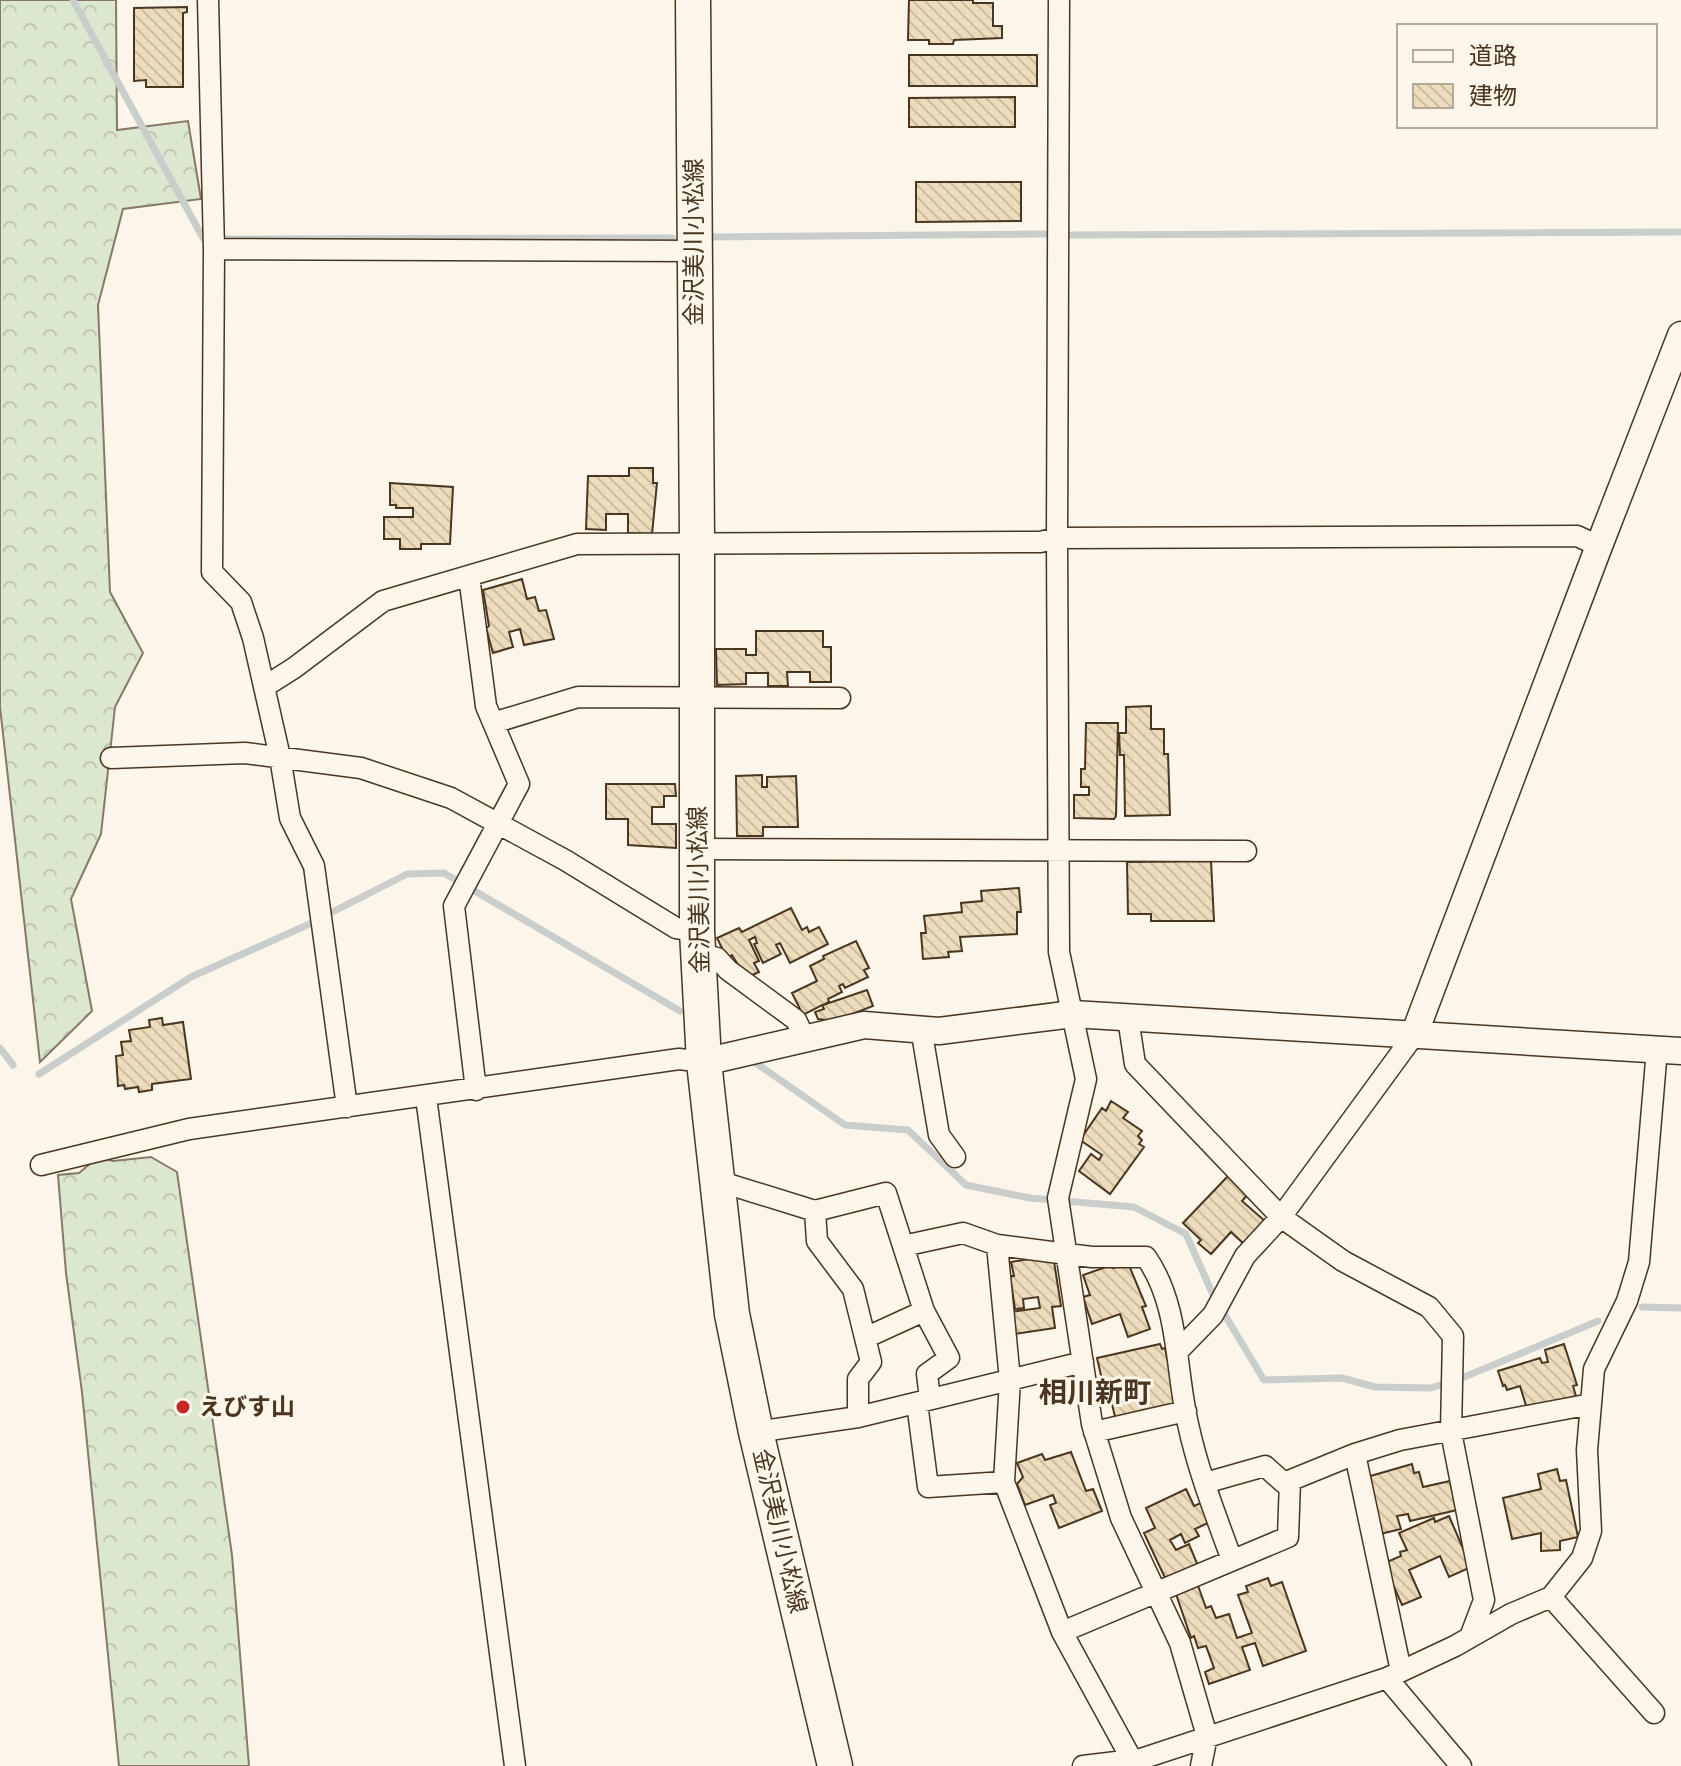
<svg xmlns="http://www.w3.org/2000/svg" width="1681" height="1766" font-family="Lato,'Noto Sans JP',sans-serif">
	<defs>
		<pattern id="forest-crowns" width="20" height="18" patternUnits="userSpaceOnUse" patternTransform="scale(2)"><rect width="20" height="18" fill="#dce7d0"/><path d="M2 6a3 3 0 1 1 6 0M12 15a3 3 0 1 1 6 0" fill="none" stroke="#bec7b2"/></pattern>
		<pattern id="building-back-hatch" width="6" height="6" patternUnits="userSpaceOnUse" patternTransform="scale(2)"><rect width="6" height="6" fill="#ecdcbc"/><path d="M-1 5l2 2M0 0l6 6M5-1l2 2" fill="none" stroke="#ccbda1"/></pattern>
	</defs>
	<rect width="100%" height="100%" fill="#fbf6e9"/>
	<!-- forest -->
	<path fill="url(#forest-crowns)" stroke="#887966" stroke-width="2" d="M 0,0 L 116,0 L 117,130 L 188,121 L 201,199 L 123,209 L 98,305 L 110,592 L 143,653 L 115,707 L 101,834 L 71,899 L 92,1011 L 40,1062 L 0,707 Z
		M 98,1157 L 113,1161 L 151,1157 L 177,1172 L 232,1555 L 249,1766 L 119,1766 L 82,1392 L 66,1273 L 58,1175 L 79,1173 Z"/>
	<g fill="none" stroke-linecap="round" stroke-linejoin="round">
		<!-- stream -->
		<path stroke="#c9cecd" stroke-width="7" d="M 73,0 L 203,238
			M 1070,235 L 1681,232
			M 707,237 L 1048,234
			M 224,239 L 672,238
			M 0,1048 L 13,1065
			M 753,1061 L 845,1125 L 908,1130 L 966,1185 L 1030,1198 L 1134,1207 L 1186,1234 L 1214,1297 L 1264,1380 L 1342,1378 L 1375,1387 L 1431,1388 L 1462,1378 L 1598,1321
			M 39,1074 L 191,977 L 305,926 L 407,874 L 444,873 L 680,1011
			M 1642,1307 L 1681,1308"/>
	</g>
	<!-- building -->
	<path fill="url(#building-back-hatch)" stroke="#4a3520" stroke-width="2" d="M 909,0 L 973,0 L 973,3 L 993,3 L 993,26 L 1002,26 L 1002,38 L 954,40 L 953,44 L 929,44 L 929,40 L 908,40 Z
		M 187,7 L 187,12 L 183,13 L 183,87 L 146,87 L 146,80 L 134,81 L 134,8 Z
		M 909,55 L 1037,55 L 1037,86 L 909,86 Z
		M 1015,97 L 1015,127 L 909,127 L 909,98 Z
		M 916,182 L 1021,182 L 1021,221 L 916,222 Z
		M 629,468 L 653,468 L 653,483 L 657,483 L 652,534 L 628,533 L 628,514 L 606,514 L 606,530 L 586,529 L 588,476 L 629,476 Z
		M 390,483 L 453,487 L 450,544 L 421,544 L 421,549 L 400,549 L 400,539 L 384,539 L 384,517 L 413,517 L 413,508 L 396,508 L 396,505 L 390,505 Z
		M 522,579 L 527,599 L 535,597 L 539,611 L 546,610 L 554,639 L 524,645 L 520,629 L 509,632 L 513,647 L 493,653 L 486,628 L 489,626 L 483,590 Z
		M 756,631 L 823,631 L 823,647 L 831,647 L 831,682 L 810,682 L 810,672 L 787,672 L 788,686 L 768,686 L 768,673 L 746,673 L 746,684 L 717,685 L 716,649 L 746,649 L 746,655 L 756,655 Z
		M 1151,706 L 1151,729 L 1164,729 L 1164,754 L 1168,754 L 1170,815 L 1125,816 L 1124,755 L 1120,755 L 1119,733 L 1126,733 L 1126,707 Z
		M 1086,723 L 1118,723 L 1116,816 L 1114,819 L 1074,818 L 1074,795 L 1089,795 L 1089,787 L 1081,787 L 1081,769 L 1085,769 Z
		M 762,775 L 762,787 L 767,787 L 767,777 L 796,776 L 798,827 L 763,827 L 763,836 L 737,836 L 736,776 Z
		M 606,784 L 675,784 L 676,796 L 664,796 L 664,807 L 652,807 L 652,824 L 676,824 L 676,848 L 628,845 L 628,819 L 606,819 Z
		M 1211,861 L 1214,921 L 1151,921 L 1151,914 L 1128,914 L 1127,862 Z
		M 1019,888 L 1021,912 L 1017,912 L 1017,934 L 960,937 L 962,951 L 948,952 L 949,957 L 923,959 L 921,933 L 926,933 L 924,916 L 962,912 L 961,903 L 982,901 L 981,891 Z
		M 791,908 L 802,930 L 807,927 L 809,932 L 819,927 L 828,944 L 790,963 L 780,943 L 776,945 L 781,954 L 763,963 L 754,944 L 757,943 L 755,937 L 749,940 L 759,961 L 754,963 L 759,972 L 750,976 L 740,968 L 732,955 L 727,958 L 717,938 L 739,928 L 742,932 Z
		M 856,941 L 869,968 L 864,970 L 868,977 L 845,988 L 843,984 L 839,986 L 842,992 L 828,999 L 829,1002 L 823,1005 L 867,990 L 873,1006 L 834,1021 L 818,1019 L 815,1012 L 824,1009 L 822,1005 L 803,1015 L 792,993 L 817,981 L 810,966 L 824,959 L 823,956 Z
		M 162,1018 L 163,1025 L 183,1022 L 191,1079 L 152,1084 L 152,1090 L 139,1092 L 138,1087 L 125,1089 L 124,1085 L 118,1086 L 116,1056 L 123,1055 L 121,1042 L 131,1041 L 129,1030 L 150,1027 L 149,1020 Z
		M 1111,1101 L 1128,1112 L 1123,1118 L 1142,1131 L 1138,1136 L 1142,1140 L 1139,1144 L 1144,1147 L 1110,1194 L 1079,1171 L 1091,1154 L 1099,1160 L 1102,1155 L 1080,1140 L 1102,1108 L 1106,1111 Z
		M 1229,1175 L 1249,1193 L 1242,1201 L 1266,1222 L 1245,1245 L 1231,1232 L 1211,1254 L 1198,1243 L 1201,1240 L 1183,1223 Z
		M 1053,1255 L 1061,1306 L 1052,1307 L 1055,1328 L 1014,1334 L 1011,1312 L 1040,1308 L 1038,1297 L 1023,1299 L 1024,1308 L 1015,1309 L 1010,1276 L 1014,1276 L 1011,1262 Z
		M 1128,1263 L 1146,1306 L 1142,1307 L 1150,1329 L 1128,1337 L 1120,1314 L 1092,1324 L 1083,1297 L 1090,1295 L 1083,1275 L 1112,1265 L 1113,1268 Z
		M 1160,1344 L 1162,1349 L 1165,1348 L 1177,1404 L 1116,1421 L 1112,1404 L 1149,1396 L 1148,1391 L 1115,1398 L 1114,1395 L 1106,1397 L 1097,1358 Z
		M 1564,1344 L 1577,1385 L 1573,1386 L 1576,1396 L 1528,1412 L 1520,1386 L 1507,1390 L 1505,1385 L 1503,1386 L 1498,1371 L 1540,1358 L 1542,1363 L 1548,1362 L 1545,1350 Z
		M 1071,1452 L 1086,1491 L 1093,1489 L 1102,1511 L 1059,1528 L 1050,1505 L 1056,1503 L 1053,1495 L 1025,1505 L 1017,1484 L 1023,1477 L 1017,1463 L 1042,1454 L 1045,1460 Z
		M 1412,1464 L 1414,1473 L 1419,1472 L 1423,1487 L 1450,1481 L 1457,1510 L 1410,1521 L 1408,1514 L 1397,1516 L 1401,1529 L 1380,1534 L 1367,1477 Z
		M 1557,1469 L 1560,1481 L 1566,1480 L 1578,1537 L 1560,1541 L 1560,1550 L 1541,1551 L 1541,1533 L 1512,1539 L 1503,1498 L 1541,1489 L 1538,1474 Z
		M 1186,1489 L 1194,1506 L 1201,1503 L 1210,1522 L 1195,1529 L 1199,1536 L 1185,1543 L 1181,1534 L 1170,1540 L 1176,1550 L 1189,1544 L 1198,1566 L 1166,1580 L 1144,1533 L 1155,1528 L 1146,1508 Z
		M 1449,1516 L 1471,1567 L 1449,1577 L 1440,1556 L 1409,1570 L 1421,1597 L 1402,1605 L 1386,1569 L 1390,1568 L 1387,1562 L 1401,1556 L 1400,1552 L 1407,1550 L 1399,1533 L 1434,1518 L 1435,1522 Z
		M 1268,1578 L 1271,1586 L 1282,1582 L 1306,1651 L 1263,1666 L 1255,1643 L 1242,1647 L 1250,1670 L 1209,1684 L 1205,1672 L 1214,1668 L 1206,1646 L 1198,1648 L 1194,1636 L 1191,1638 L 1175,1591 L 1197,1583 L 1206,1608 L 1211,1606 L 1216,1618 L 1229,1614 L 1237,1638 L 1252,1633 L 1238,1595 L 1248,1592 L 1246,1586 Z"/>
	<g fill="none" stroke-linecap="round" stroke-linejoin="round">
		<defs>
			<path id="minor" d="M 208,0 L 214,249 L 212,572 L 241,602 L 253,638 L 280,757 L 290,818 L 314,866 L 347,1107
				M 1059,0 L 1057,538 L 1059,952 L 1086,1079 L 1058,1198 L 1092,1424 L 1121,1518 L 1180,1643 L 1207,1736 L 1201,1766
				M 214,249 L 694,251
				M 469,576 L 486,706 L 519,784 L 454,906 L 476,1090
				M 264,687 L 294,668 L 383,601 L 577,544 L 1040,542 L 1057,538 L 1577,536 L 1599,546
				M 493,723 L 578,697 L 840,698
				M 111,758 L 245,753 L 361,768 L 451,798 L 565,860 L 676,928 L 697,931
				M 697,849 L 1246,851
				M 698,953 L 717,958 L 728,970 L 796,1020 L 805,1039
				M 1128,1018 L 1135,1064 L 1281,1217 L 1343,1261 L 1429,1307 L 1453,1336 L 1451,1432 L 1484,1600 L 1470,1637
				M 921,1028 L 939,1135 L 955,1157
				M 426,1097 L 515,1766
				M 41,1165 L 189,1129 L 679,1059 L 704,1062
				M 715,1180 L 815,1211 L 886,1193 L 924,1311 L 949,1358 L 927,1374 L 930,1399
				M 815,1211 L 817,1241 L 853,1289 L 871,1362 L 858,1379 L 858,1417
				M 997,1245 L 1010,1380 L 1004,1482 L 1062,1632 L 1132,1760
				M 903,1246 L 963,1233 L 997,1245 L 1067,1254 L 1092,1257 L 1146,1257 C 1180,1306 1175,1368 1188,1424 C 1198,1471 1216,1516 1232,1560
				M 865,1338 L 924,1311
				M 1178,1351 L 1213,1315 L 1245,1256 L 1281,1217 L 1414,1035
				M 917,1403 L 928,1487 L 1004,1482
				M 756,1432 L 858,1417 L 1083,1362
				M 1094,1432 L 1186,1411
				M 1355,1454 L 1401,1671
				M 1205,1483 L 1265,1466 L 1284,1483 L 1355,1454 L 1400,1440 L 1591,1404
				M 1551,1597 L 1654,1713
				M 1062,1632 L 1288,1537 L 1290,1481
				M 1387,1678 L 1461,1766
				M 1083,1766 L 1141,1759 L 1387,1678 L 1455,1646 L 1511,1614 L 1551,1597 L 1582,1558 L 1591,1531 L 1587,1450 L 1594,1369 L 1627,1301 L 1639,1262 L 1657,1049"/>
			<path id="tertiary" d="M 1414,1035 L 1599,546 L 1681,335
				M 704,1062 L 864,1025 L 939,1031 L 1073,1014 L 1681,1051"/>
			<path id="primary" d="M 693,0 L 697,542 L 697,931 L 704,1062 L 732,1314 L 756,1432 L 835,1766"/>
		</defs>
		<!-- minor casing -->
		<use href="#minor" stroke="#4a3520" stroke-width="23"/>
		<!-- tertiary casing -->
		<use href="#tertiary" stroke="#4a3520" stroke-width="29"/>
		<!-- primary casing -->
		<use href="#primary" stroke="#4a3520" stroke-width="37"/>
		<!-- minor -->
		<use href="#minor" stroke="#fbf6e9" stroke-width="20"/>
		<!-- tertiary -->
		<use href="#tertiary" stroke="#fbf6e9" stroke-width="26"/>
		<!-- primary -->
		<use href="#primary" stroke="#fbf6e9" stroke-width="34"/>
	</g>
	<!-- markers -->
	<circle fill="#c62828" stroke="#fbf6e9" stroke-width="3" cx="183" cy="1407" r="8"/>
	<g text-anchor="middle" stroke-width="6" stroke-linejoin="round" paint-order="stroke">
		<!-- street labels -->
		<g font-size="24" fill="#4a3520" stroke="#fbf6e9">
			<text transform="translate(694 242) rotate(-90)" y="8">金沢美川小松線</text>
			<text transform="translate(699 890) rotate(-91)" y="8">金沢美川小松線</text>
			<text transform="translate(780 1531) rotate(77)" y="8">金沢美川小松線</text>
		</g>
		<!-- poi labels -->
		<g font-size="24" font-weight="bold" fill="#4a3520" stroke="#fbf6e9" text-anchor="start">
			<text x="199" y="1415">えびす山</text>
		</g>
		<!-- quarter labels -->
		<g font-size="28" font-weight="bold" fill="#4a3520" stroke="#fbf6e9">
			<text x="1095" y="1402">相川新町</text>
		</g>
	</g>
	<!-- legend -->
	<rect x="1397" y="24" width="260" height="104" fill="#fbf6e9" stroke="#b4a999" stroke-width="2"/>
	<rect x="1413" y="50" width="40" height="12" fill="#fbf6e9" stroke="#b4a999" stroke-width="2"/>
	<text x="1469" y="64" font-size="24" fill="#4a3520">道路</text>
	<rect x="1413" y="84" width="40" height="24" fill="url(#building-back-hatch)" stroke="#b4a999" stroke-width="2"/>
	<text x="1469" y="104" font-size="24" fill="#4a3520">建物</text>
</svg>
